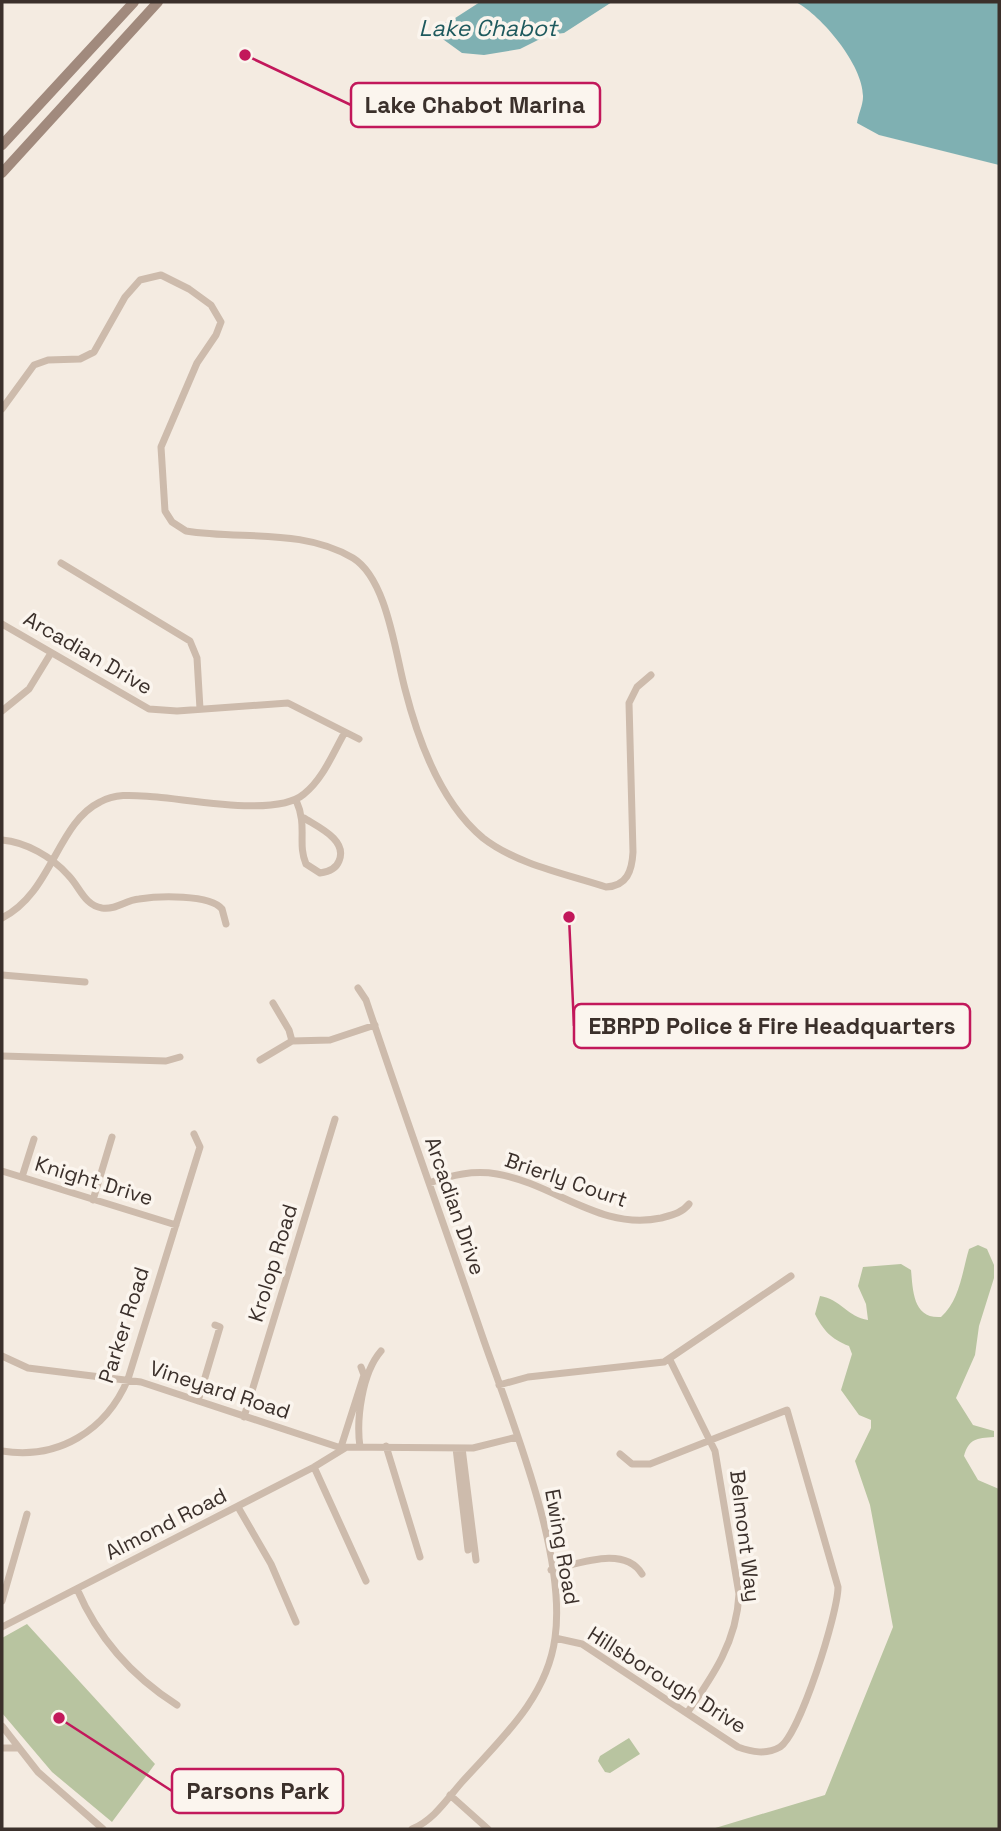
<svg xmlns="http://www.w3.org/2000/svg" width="1001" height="1831" font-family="'Space Grotesk',sans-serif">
	<rect width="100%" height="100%" fill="#f4ebe1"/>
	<!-- green -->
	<path fill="#b8c4a0" d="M 978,1245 L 987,1249 L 994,1265 L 994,1278 L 979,1326 L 975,1355 L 956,1398 L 973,1425 L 994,1431 L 994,1437 C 976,1438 969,1439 964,1456 L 978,1480 L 999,1489 L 999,1829 L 712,1829 L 825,1795 L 893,1627 L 870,1505 L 855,1461 L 871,1428 L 871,1420 L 859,1415 L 841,1390 L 852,1354 L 849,1346 C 831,1339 823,1330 815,1314 L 820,1296 C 840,1299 848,1317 868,1320 L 866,1304 L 858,1286 L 863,1267 L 901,1264 L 911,1270 C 913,1291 913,1319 941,1317 C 960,1300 962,1272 969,1249 Z
		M 27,1624 L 155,1764 L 112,1822 L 52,1772 L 2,1713 L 2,1638 Z
		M 629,1738 L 640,1754 L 610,1773 L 605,1772 L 598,1761 L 600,1756 Z"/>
	<!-- water -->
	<path fill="#7fb0b2" d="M 480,2 L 612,2 L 564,33 L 548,35 L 520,49 L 484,55 L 462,53 L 433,32 L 435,24 L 449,22 Z
		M 796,2 L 999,2 L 999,165 L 879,135 L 857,123 C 858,115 863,105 863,97 C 864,66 822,16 796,2 Z"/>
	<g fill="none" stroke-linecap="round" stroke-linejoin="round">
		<!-- street -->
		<path stroke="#cdbbac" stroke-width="7" d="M 2,409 L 34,365 L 48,360 L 80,359 L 94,352 L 125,297 L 140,280 L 161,275 L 189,289 L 211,305 L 221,322 L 216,335 L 197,363 L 161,447 L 165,511 L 172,522 L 186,531 C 242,540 302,528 353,558 C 387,579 395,652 405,689 C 418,740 441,803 483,838 C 516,864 566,874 606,887 C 627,886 632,871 633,852 L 629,703 L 637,687 L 651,675
			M 61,563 L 190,641 L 197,658 L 200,709
			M 2,624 L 149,709 L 177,711 L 288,703 L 359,739
			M 2,711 L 29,689 L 51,653
			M 296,800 C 308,827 297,843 306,864 L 320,873 C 328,872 336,869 339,861 C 348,840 318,827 304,818
			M 2,840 C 26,842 52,857 68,875 C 80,887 84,905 102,908 C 117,910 125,900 139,899 C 158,896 210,894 222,909 L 226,924
			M 2,918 C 52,893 57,823 100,802 C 118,792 138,796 157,797 C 193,800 277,817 304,794 C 323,779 333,753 345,732
			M 2,975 L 85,982
			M 358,988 L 366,1000 C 404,1114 445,1227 484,1341 C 512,1421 567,1555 555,1638 C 547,1698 501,1739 462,1782 C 447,1799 434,1820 412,1829
			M 273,1003 L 289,1030 L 292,1041
			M 292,1041 L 330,1040 L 375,1025
			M 2,1056 L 166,1061 L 180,1057
			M 260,1060 L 292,1041
			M 2,1171 L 176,1225
			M 22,1177 L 34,1139
			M 429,1183 C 452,1175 473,1170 497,1174 C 555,1184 600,1231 661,1218 C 672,1215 682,1213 689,1204
			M 93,1200 L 112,1137
			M 2,1356 L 28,1368 L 141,1382 L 338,1447 L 473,1448 L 517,1437
			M 670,1360 L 715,1451 L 739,1594 C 737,1641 713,1676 687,1713
			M 499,1385 L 528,1377 L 664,1362 L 791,1276
			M 198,1401 L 220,1327 L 215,1325
			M 244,1417 L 335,1119
			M 386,1446 L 420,1557
			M 341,1447 L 364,1375 L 361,1367
			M 360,1447 C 356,1419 362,1373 381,1351
			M 456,1448 L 468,1550
			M 462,1448 L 476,1560
			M 2,1451 C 58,1460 106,1431 128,1379 L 200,1147 L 194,1134
			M 314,1467 L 366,1581
			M 238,1507 L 271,1564 L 296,1622
			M 551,1570 C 579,1564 624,1545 642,1574
			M 77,1589 C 98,1638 133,1677 177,1705
			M 2,1601 L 27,1514
			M 2,1627 L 314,1467 L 345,1448
			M 555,1638 L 582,1644 L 738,1747 C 752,1752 766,1755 780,1747 C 800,1734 838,1613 838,1587 L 787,1410 L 650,1464 L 632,1464 L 620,1454
			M 2,1726 L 38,1772 L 103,1829
			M 2,1748 L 19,1748
			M 450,1795 L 488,1829"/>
		<!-- secondary -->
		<path stroke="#a18a7d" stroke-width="10" d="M 2,145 L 134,2
			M 2,173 L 158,2"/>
	</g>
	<g text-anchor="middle" stroke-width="7" stroke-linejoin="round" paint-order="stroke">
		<!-- street labels -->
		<g font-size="21" fill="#3b302b" stroke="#fbf5ee">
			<text transform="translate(88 653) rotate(30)" y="7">Arcadian Drive</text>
			<text transform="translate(566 1180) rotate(19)" y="7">Brierly Court</text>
			<text transform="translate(94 1181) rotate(17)" y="7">Knight Drive</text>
			<text transform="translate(455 1206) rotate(71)" y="7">Arcadian Drive</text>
			<text transform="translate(273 1263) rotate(-73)" y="7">Krolop Road</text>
			<text transform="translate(124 1325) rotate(-72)" y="7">Parker Road</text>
			<text transform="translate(220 1390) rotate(18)" y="7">Vineyard Road</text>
			<text transform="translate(166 1524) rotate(-27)" y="7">Almond Road</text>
			<text transform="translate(745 1536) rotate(83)" y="7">Belmont Way</text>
			<text transform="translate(562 1547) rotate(80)" y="7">Ewing Road</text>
			<text transform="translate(667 1680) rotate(32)" y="7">Hillsborough Drive</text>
		</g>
		<!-- water labels -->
		<g font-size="23" font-style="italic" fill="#1f5a5e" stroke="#fbf5ee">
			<text x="488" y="36">Lake Chabot</text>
		</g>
	</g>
	<!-- callouts -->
	<path fill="none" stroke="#c2185b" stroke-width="2.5" d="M245 55L351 105M569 917L574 1026M59 1718L172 1791"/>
	<g fill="#c2185b" stroke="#fbf5ee" stroke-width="2.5">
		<circle cx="245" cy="55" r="7"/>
		<circle cx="569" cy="917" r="7"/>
		<circle cx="59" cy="1718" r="7"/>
	</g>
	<g fill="#fbf5ee" stroke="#c2185b" stroke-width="2.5">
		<rect x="351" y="83" width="249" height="44" rx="7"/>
		<rect x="574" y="1004" width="396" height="44" rx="7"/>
		<rect x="172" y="1769" width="171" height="44" rx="7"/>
	</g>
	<g font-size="23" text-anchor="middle" font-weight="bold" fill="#3b302b">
		<text x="475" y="113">Lake Chabot Marina</text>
		<text x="772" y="1034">EBRPD Police &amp; Fire Headquarters</text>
		<text x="258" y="1799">Parsons Park</text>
	</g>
	<!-- border -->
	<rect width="1001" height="1831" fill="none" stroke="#3b302b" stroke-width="7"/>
</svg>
